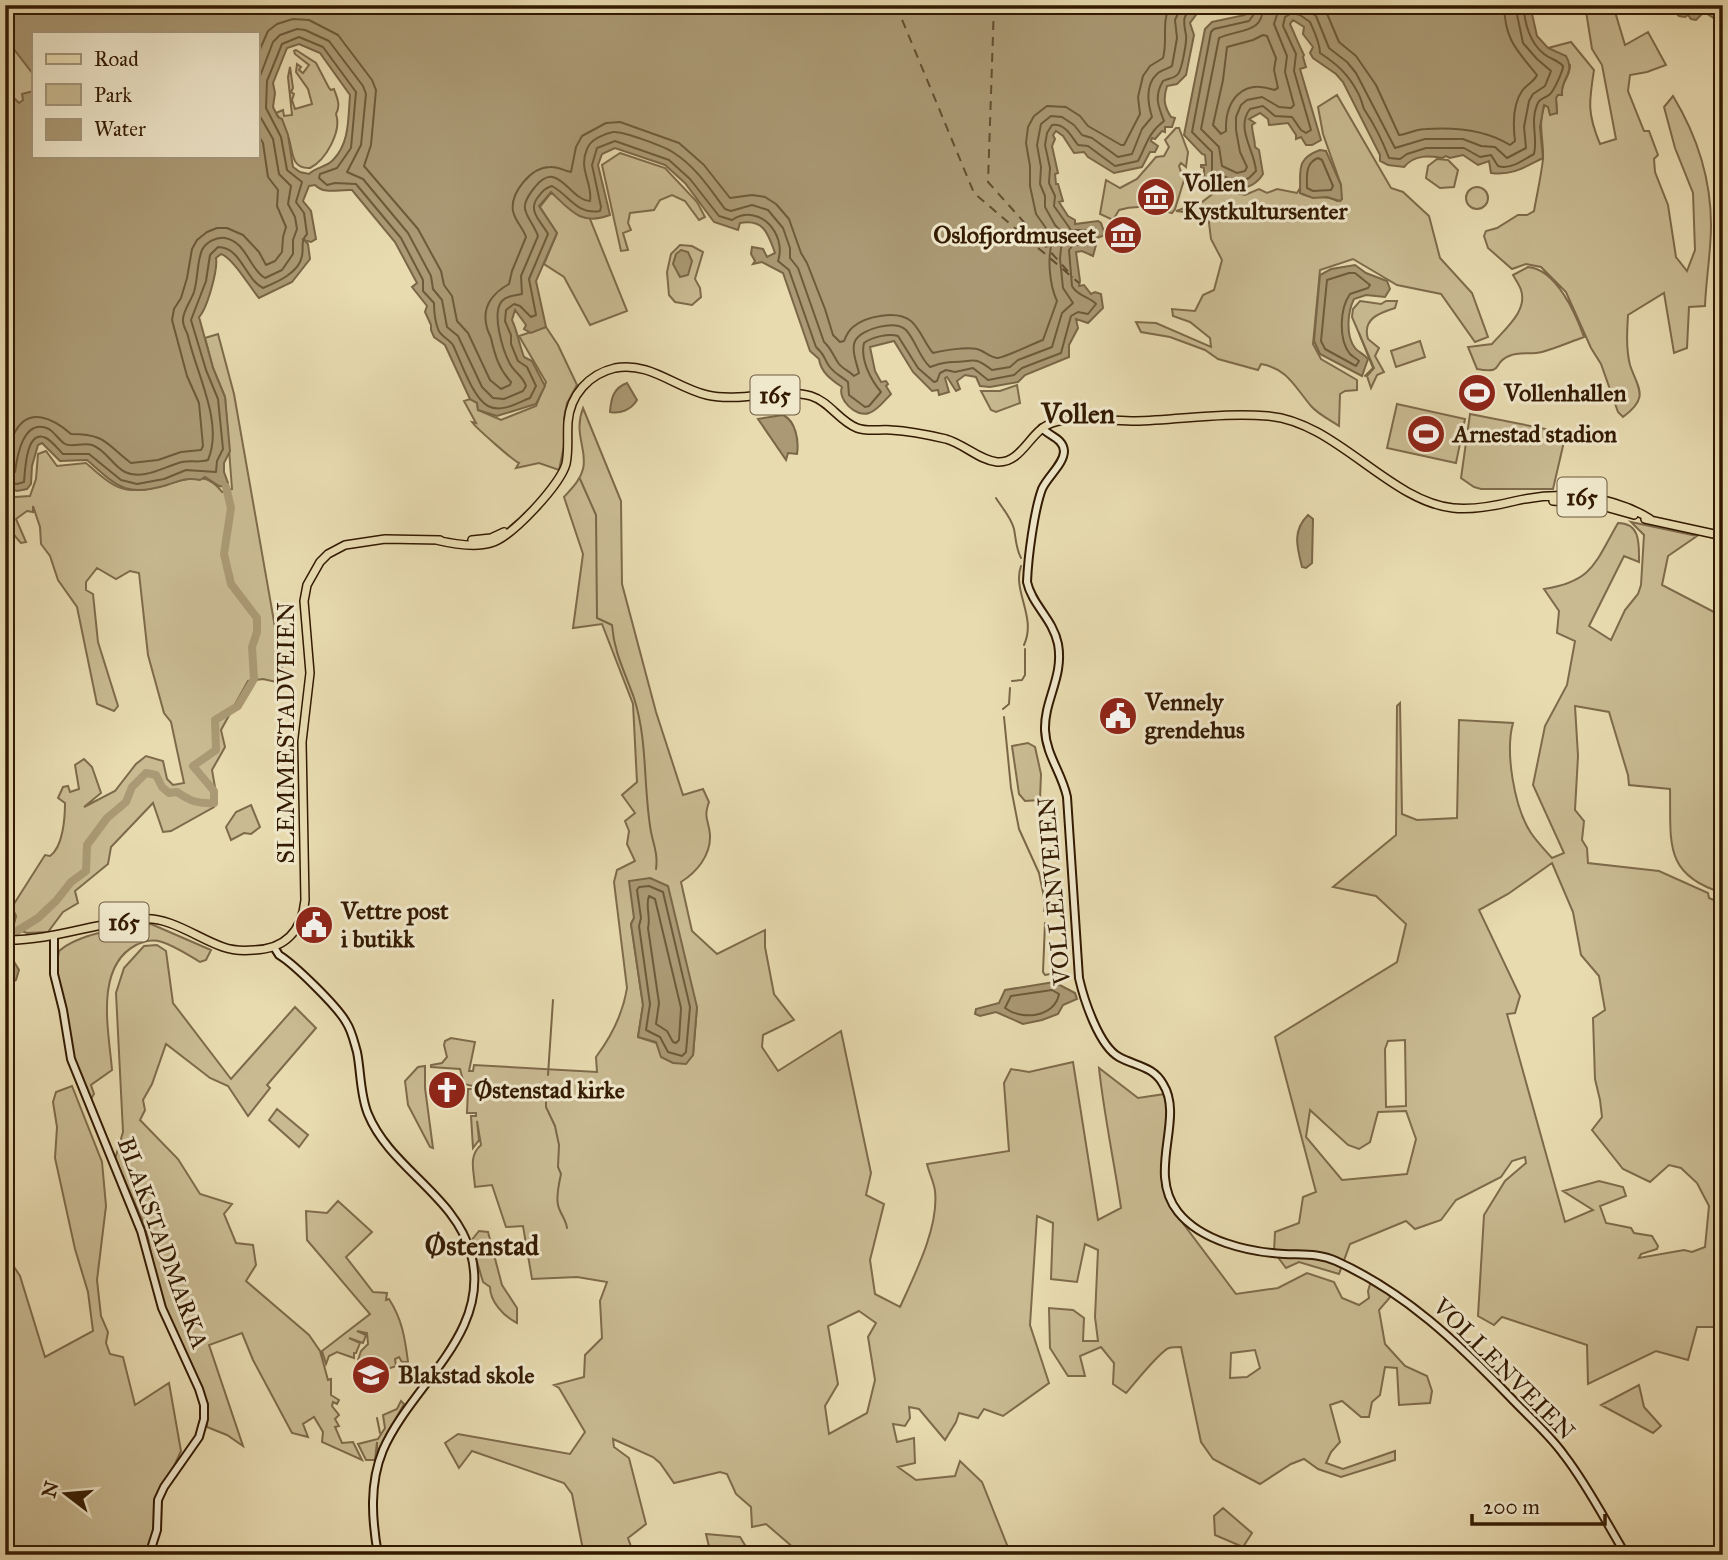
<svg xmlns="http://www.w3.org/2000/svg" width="1728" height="1560" font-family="'IM FELL Great Primer',serif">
	<rect width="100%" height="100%" fill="#e8dbb0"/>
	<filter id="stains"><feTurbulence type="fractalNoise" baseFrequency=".00286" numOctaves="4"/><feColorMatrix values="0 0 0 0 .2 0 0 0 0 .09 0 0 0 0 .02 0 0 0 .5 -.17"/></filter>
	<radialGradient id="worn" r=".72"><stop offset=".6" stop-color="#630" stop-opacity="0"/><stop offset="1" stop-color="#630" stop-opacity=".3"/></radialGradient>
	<!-- green -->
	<path fill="#c9ba92" stroke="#7e6a4a" stroke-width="2" fill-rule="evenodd" d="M 1585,5 L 1613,5 L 1625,45 L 1648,32 L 1666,65 L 1647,72 L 1630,75 L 1628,91 L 1644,131 L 1649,131 L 1658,155 L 1654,159 L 1655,172 L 1668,205 L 1676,257 L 1687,271 L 1695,250 L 1693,193 L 1675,148 L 1664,107 L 1673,96 C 1696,134 1711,179 1711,225 C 1711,252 1706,279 1705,306 L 1689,307 L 1687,348 L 1674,353 L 1664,293 L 1628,315 C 1627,332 1626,349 1630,365 C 1638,389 1650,397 1623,417 L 1618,412 L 1601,364 L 1591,348 L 1566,292 L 1541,267 L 1526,264 L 1512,269 L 1488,248 L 1484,236 L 1486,231 L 1497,228 L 1518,215 L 1527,215 L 1534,211 C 1537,194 1541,177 1543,159 C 1544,140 1537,122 1545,104 L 1557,113 L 1556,98 L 1558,94 L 1562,95 C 1560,82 1570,79 1570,65 L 1548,48 L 1571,42 L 1594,70 C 1589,102 1587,113 1600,144 L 1616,139 L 1602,65 L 1592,49 Z
		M 5,11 L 33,33 L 33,132 L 5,136 Z
		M 296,50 L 316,63 L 329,88 L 331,90 L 334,89 C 337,98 341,105 336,114 C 342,131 326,160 310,168 C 291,169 293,152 289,139 C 285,130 281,120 276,113 L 283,110 L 284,116 L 292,115 L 288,77 L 290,67 L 293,88 L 291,92 L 294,94 L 292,100 L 295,109 L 312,104 L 308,89 L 296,72 L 297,64 L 301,67 L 299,70 L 303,73 L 309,65 L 295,54 L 294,51 Z
		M 1337,95 L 1391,188 L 1403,192 L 1429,216 L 1440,258 L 1472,293 L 1488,337 L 1475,342 L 1441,294 L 1397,285 L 1353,259 L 1320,270 L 1313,344 L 1321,359 L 1357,380 L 1357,390 L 1345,391 L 1340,394 L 1339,426 C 1330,420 1318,414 1311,406 C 1294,386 1288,369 1261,364 L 1258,370 L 1218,359 L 1205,350 L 1170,337 L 1141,332 L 1136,322 L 1156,323 L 1211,347 L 1210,338 L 1190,322 L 1173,316 L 1172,309 L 1195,311 L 1203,295 L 1214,290 L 1222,260 L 1211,239 L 1208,215 L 1176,211 L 1202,202 L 1219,189 L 1245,195 L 1259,189 L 1267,193 L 1277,189 L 1297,193 L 1300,188 L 1300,193 C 1312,201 1325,193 1337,201 L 1341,185 L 1323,134 L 1318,107 Z
		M 1176,128 L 1179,128 L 1188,152 L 1186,167 L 1181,163 L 1179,166 L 1182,175 L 1185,177 L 1175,209 L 1172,213 C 1153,208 1138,204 1119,210 L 1113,220 L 1100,214 L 1106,180 L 1120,188 L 1137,179 L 1156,157 L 1164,156 L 1169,147 L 1165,140 Z
		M 620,153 L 665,168 L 697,202 L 705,217 L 699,220 L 685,201 L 672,195 L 660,200 L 654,210 L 630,213 L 628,223 L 631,230 L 623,233 L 628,250 L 621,251 L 602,165 Z
		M 1437,159 L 1448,160 L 1458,170 L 1454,187 L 1440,188 L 1426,178 L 1428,166 Z
		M1466 198a11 11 0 1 1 22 0a11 11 0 1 1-22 0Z
		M 551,193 L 588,214 L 627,311 L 590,325 L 564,277 L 544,264 L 557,233 L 540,207 Z
		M 680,245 L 692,246 L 703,252 L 695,279 L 700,288 L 701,297 L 692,305 L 675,302 L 669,295 L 667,272 L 671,254 Z
		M 1528,267 C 1556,269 1576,314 1584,337 C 1570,342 1556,348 1542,352 C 1531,355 1519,351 1509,356 C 1491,363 1506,374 1477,369 L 1468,347 L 1492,344 C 1505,329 1528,311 1521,290 C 1519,284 1515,279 1513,275 Z
		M 1360,301 L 1381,304 L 1386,301 L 1397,301 L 1395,308 C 1379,313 1362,319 1368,339 L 1379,348 L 1375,356 L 1384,372 L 1377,375 L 1371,388 L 1367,376 L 1374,368 L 1352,317 L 1353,309 Z
		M 546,327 L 558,345 L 577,385 L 567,403 L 564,418 L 564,446 L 559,470 L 539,463 L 516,468 L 519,463 C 515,462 476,428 472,422 L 476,423 L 464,401 L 470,399 L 477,403 L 478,410 L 501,420 L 536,406 L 546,382 L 519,336 Z
		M 218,334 L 234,394 L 285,684 L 263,679 L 248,681 L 221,730 L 225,747 L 212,770 L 217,799 L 214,807 L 171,831 L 163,832 L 153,803 L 111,847 L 108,864 L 75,891 L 78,903 L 63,912 L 48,932 L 27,933 L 13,928 L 16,916 L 12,907 L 45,855 L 50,856 C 63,847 65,818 65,803 L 58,798 L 63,787 L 68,786 L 70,792 L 79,789 L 75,765 L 84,759 L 92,767 L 101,793 L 84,807 L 115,791 L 136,764 L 146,756 L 163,761 L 167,779 L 173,785 L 184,783 L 171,722 L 164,713 L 148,655 L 139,573 L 130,571 L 116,579 L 97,568 L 86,582 L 86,590 L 93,594 L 98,642 L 118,706 L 114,711 L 97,704 L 77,607 L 58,580 L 50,556 L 41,544 L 40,527 L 33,506 L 33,512 L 27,511 L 16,519 L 26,542 L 21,543 C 5,527 5,513 5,491 L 15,497 L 30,496 L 36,479 L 38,454 L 46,451 L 57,466 L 86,463 C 96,471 108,484 121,488 C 152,498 187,469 210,481 C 214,483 219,488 222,492 L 232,489 L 225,397 L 213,368 L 205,338 Z
		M 1420,341 L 1425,357 L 1396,367 L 1391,351 Z
		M 1017,385 L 1020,403 L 996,412 L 991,410 L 981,391 L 1000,391 Z
		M 1397,404 L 1465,419 L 1456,463 L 1387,448 Z
		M 583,408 L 621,501 L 622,584 L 656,712 L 683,795 L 703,789 L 709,802 C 703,819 709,820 710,835 C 711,855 697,872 681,882 L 692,931 L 717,954 L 765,930 L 765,947 L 774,994 L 794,1020 L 763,1035 L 762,1047 L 778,1071 L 841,1031 L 871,1173 L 866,1195 L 884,1204 L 870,1260 L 875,1294 L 900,1307 C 915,1274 939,1227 935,1191 C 934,1182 929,1173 927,1164 L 1009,1151 L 1004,1083 L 1011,1069 L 1029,1072 L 1073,1062 L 1098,1220 L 1121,1208 C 1114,1161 1104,1115 1099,1068 L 1138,1098 L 1165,1094 L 1167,1108 L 1162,1185 L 1173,1210 L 1236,1294 L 1278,1288 L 1307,1273 L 1334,1282 L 1342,1298 L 1359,1305 L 1369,1298 L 1368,1291 L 1371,1281 L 1392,1295 L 1379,1310 L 1385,1344 L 1405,1366 L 1427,1376 L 1432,1391 L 1430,1403 L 1399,1405 L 1397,1368 L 1385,1367 L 1380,1395 L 1372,1402 L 1369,1417 L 1361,1417 L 1342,1401 L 1330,1405 L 1340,1442 L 1331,1452 L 1326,1463 L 1343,1469 L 1395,1451 L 1395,1460 L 1341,1477 L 1318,1469 L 1304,1459 L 1291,1464 L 1260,1484 L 1213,1459 L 1201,1442 L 1181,1347 C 1177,1347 1173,1347 1169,1348 C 1160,1351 1134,1384 1126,1393 L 1113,1384 L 1114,1363 L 1101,1347 L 1080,1356 L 1085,1376 L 1068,1376 L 1050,1348 L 1049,1308 L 1073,1310 L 1084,1318 L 1083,1341 L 1098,1341 L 1095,1317 L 1098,1250 L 1085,1244 L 1077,1282 L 1051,1279 L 1053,1223 L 1037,1216 L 1030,1325 L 1049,1383 L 1003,1416 L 984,1409 L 978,1418 L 959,1413 L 956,1422 L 945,1440 L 919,1409 L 909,1407 L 910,1418 L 905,1426 L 893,1424 L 897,1442 L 914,1438 L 915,1463 L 898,1467 L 916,1480 L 955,1476 L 960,1461 L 982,1482 L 1011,1555 L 792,1555 L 795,1549 L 766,1524 L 752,1527 L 751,1507 L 736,1494 L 727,1474 L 720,1472 L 674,1483 L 660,1463 L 653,1457 L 613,1439 L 614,1447 L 629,1458 L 646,1524 L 628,1538 L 633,1552 L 630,1555 L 584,1555 L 572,1494 L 564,1483 L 472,1451 L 459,1468 L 445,1443 L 458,1434 L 570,1454 L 585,1432 L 559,1388 L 554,1385 L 584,1377 L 585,1355 L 602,1338 L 600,1301 L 607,1282 L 577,1277 L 532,1279 L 523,1226 L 506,1227 L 492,1185 L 475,1187 C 474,1171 468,1156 481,1145 L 477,1121 L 479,1140 L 473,1148 L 471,1116 L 476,1116 L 476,1113 L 467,1113 L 468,1089 L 473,1089 L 473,1086 L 464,1084 L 460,1069 L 431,1067 L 431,1065 L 442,1063 L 447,1057 L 444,1045 L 445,1041 L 451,1038 L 475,1042 L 469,1071 L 473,1071 L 474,1065 L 597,1072 L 596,1057 C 611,1037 623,1013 627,988 L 614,882 L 617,870 L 635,861 L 627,844 L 629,831 L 625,821 L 635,813 L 622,795 L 637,782 L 633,704 L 602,624 L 573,628 L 583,554 L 564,497 C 571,489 580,481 583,469 C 588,450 573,434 583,408 ZM 634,918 L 697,1007 L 693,1055 L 638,1037 L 643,1005 L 631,924 ZM 859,1311 L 876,1323 L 868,1337 L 875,1380 L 867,1413 L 829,1434 L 825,1406 L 838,1384 L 828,1326 ZM 1255,1350 L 1260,1368 L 1247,1377 L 1230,1378 L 1231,1353 Z
		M 1470,414 L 1566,433 L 1553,489 L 1481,489 L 1474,487 L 1461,478 Z
		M 1631,522 L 1697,536 L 1668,556 L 1662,585 L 1714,612 L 1723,652 L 1723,893 C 1663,875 1671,842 1670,789 L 1629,785 L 1628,775 L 1609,712 L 1575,706 L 1578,756 L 1575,810 L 1584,821 L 1582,840 L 1587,848 L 1588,863 L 1659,871 L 1708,893 L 1709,898 L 1723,904 L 1723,1327 L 1697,1327 L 1688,1360 L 1656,1351 L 1588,1384 L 1587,1345 L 1502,1317 L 1494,1325 L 1478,1316 L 1484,1215 L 1505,1181 L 1526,1163 L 1525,1157 L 1512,1161 L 1501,1177 L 1456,1200 L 1441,1220 L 1415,1229 L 1406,1221 L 1350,1244 L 1339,1274 L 1299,1262 L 1286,1268 L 1274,1252 L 1275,1232 L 1299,1223 L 1303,1197 L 1316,1192 L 1275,1037 L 1397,962 L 1406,924 L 1376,896 L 1333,887 L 1396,835 L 1397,706 L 1400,703 L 1402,814 L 1417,820 L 1457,818 L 1459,720 L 1513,723 C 1505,752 1514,807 1531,833 C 1537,842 1545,850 1552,858 L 1564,853 L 1533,785 L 1545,726 L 1567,685 L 1575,641 L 1557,633 L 1559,611 L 1544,589 C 1593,581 1595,563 1618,523 C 1641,523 1639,545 1639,562 L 1624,556 L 1589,626 L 1611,640 L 1625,610 L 1638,594 L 1641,585 L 1644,535 ZM 1552,863 L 1573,912 L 1581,955 L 1599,976 L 1605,1010 L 1593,1018 L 1595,1079 L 1600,1100 L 1602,1117 L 1592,1130 L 1623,1169 L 1650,1182 L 1669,1165 L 1681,1168 L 1697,1183 L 1709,1206 L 1705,1247 L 1692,1252 L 1684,1250 L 1639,1258 L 1641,1254 L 1657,1249 L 1658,1246 L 1652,1236 L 1634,1233 L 1631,1228 L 1606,1223 L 1600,1206 L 1626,1196 L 1623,1187 L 1599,1181 L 1563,1191 L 1593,1210 L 1565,1222 L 1507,1014 L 1515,1013 L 1520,996 L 1479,910 L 1508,894 ZM 1405,1040 L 1406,1106 L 1386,1107 L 1385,1049 L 1388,1041 ZM 1310,1110 L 1348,1145 L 1359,1149 L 1370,1142 L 1378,1112 L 1406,1111 L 1416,1139 L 1407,1174 L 1342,1180 L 1306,1137 Z
		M 1028,743 L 1035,747 L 1041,774 L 1040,800 L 1025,801 L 1019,794 L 1012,746 Z
		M 251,805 L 260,827 L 251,834 L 244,833 L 231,840 L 226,827 L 236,812 Z
		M 151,924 L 211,950 L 206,960 L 200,962 C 188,955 175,946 162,942 C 152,939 145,941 136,945 C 94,967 109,1032 112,1070 L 91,1085 L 94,1094 L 91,1099 L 74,1063 L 56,968 L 59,951 C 79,933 124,927 151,924 Z
		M 157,945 L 166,951 L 173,1003 L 231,1079 L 295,1007 L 316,1028 L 267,1085 L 270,1088 L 248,1116 L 228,1086 L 210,1078 L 166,1044 L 152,1084 L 143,1100 L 145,1110 L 140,1120 L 178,1159 L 200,1194 L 232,1204 L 224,1214 L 236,1243 L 253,1245 L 256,1265 L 246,1281 L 309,1335 L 320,1351 L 328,1380 L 331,1379 L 331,1395 L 339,1400 L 337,1404 L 333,1402 L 332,1406 L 339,1415 L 335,1419 L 339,1426 L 335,1427 L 342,1443 L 353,1442 L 362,1460 L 322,1442 L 323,1432 L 314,1417 L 303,1424 L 308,1437 L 292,1433 L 253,1360 L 242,1333 L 209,1345 L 243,1446 L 227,1435 L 207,1427 L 208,1404 L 172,1329 L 157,1285 L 146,1228 L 115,1159 L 123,1132 L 116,993 L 124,968 L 144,946 Z
		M 425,1066 L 425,1088 L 433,1148 L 430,1147 L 408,1105 L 405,1081 L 418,1067 Z
		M 72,1086 L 102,1162 L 106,1206 L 97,1280 L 101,1316 L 108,1332 L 106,1343 L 110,1354 L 123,1357 L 135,1405 L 169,1383 L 181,1451 L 161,1494 L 153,1540 L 148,1555 L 5,1555 L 5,1253 L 20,1276 L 45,1357 L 93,1331 L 88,1292 L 75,1249 L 55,1158 L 57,1127 L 53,1102 L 56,1092 Z
		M 277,1109 L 308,1135 L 299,1147 L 269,1120 Z
		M 338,1201 L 372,1232 L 346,1257 L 373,1292 L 387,1293 L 386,1300 L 389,1299 C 402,1319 405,1338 408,1362 L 402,1362 L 399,1357 L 395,1359 L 396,1366 L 379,1372 L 362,1365 L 358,1360 L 361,1351 L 368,1344 L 367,1333 L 357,1331 L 366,1335 L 363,1343 L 349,1338 L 360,1343 L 356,1353 L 354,1353 L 354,1358 L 337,1352 L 329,1356 L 326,1364 L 322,1351 L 370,1314 L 307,1240 L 306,1211 L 327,1213 Z
		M 479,1231 L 488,1232 L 502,1285 L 517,1308 L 517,1323 C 503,1316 490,1301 490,1287 L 483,1282 L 471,1241 Z
		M 1639,1385 L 1644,1407 L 1661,1426 L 1653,1433 L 1601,1405 Z
		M 401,1401 L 404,1404 L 377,1453 L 377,1442 L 375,1460 L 366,1460 L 358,1444 L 378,1439 L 385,1428 L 383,1415 L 397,1409 Z
		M 1223,1508 L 1252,1533 L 1243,1547 L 1215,1535 L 1214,1516 Z
		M 706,1534 L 740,1537 L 751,1555 L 711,1555 Z"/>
	<!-- water -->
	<path fill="#aa9974" stroke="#7a6646" stroke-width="2" fill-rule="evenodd" d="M 5,5 L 1530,5 L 1537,36 L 1548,48 L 1566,56 C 1576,73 1560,79 1562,95 L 1558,95 L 1556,98 L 1557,113 L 1550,115 L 1548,107 L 1544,105 L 1540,127 L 1543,158 C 1525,167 1512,176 1491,173 L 1489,161 L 1478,165 L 1463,155 L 1450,158 L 1446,156 L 1442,158 C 1429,156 1415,154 1404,167 L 1388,165 L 1380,161 L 1380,155 L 1343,82 L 1336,74 L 1313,58 L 1310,53 L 1313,47 L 1303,34 L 1304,27 L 1293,20 L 1290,24 C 1295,35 1299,45 1304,55 L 1303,57 L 1306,67 L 1300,69 L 1321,140 L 1312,145 L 1306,145 L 1301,137 L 1296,139 L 1296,135 L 1288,123 L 1269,125 L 1268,119 L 1260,113 L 1249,119 L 1255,123 L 1252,125 C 1252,133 1255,139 1255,147 L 1259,150 L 1263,174 C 1248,198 1223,186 1204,177 L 1204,168 L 1201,167 L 1201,165 L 1206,165 L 1205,155 L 1202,154 L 1184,135 L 1205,29 L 1212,22 L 1245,15 L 1247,10 L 1244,8 C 1229,8 1214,17 1199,11 L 1190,23 L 1194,35 L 1186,75 L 1177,84 L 1167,86 C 1163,99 1164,106 1171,117 L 1175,118 L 1172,127 L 1165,127 L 1165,132 L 1162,131 L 1155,139 L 1152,138 L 1151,141 L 1158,146 L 1155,152 L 1150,152 L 1142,167 L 1114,173 L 1088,157 L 1084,152 L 1074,153 L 1063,136 L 1056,131 L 1053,135 L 1055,139 L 1052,146 L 1058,173 L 1055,174 L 1056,184 L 1058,184 L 1063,201 L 1059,202 L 1068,216 L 1075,220 L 1075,224 L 1098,221 L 1101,223 L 1105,235 L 1092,240 L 1096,245 L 1093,256 L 1082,251 L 1076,252 L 1080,281 L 1079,286 L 1084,285 L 1091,294 L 1095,292 L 1101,294 L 1103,308 L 1088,323 L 1076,319 L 1078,328 L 1069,345 L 1069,357 L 1025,375 L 1018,382 L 990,387 L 980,386 L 976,377 L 965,375 L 957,381 L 960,389 L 956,391 L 947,377 L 945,378 L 949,392 L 939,395 L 938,390 L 932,391 L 913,372 L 894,341 L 870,347 L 875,371 L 881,382 L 886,381 L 888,384 L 886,386 L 891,394 C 885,400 877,411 869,413 C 856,418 837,399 842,387 C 832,380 821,373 819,359 L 810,351 L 783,273 L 762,262 L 753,264 L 755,261 L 751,254 L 752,247 L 763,249 L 767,257 L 775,253 C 768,233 764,219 740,223 L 738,230 L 714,222 L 685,183 L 665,165 L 615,148 L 602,154 L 598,165 L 610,215 C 581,226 571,211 551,192 L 539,206 L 557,233 L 536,281 L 546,327 L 531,333 L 524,329 L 526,325 L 515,310 L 512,320 C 518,333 519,344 524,357 L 532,361 L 545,386 L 536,404 L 497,416 L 478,410 L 477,403 L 470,399 L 445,345 L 434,337 L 431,330 L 431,325 L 425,312 L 427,306 L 412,287 L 417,283 L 395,242 L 352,190 C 339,189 325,195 315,185 L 309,186 L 303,201 L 311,211 L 316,239 L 311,242 L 304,240 L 308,244 L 310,259 L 292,282 L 259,298 C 249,286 233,258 221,254 L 216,258 C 218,270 207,309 199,317 L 213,368 L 225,397 L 230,451 L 224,463 L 224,472 L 228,483 L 226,487 L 219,486 L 205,477 L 200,480 C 186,477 180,481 167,485 C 125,498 117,486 87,460 L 60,461 L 42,443 L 38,445 L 32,466 L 31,484 L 27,489 L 17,491 L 5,487 L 5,89 L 19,103 L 23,100 L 22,94 L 33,91 L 33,156 L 257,156 L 257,33 L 33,33 L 33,74 L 13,48 L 5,43 ZM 299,44 L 320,53 L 350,95 C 348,118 350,143 333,160 C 327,167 316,167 309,174 L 300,172 L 293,167 L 288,135 L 282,119 L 278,117 L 273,107 L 275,93 L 273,83 L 287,48 Z
		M 1674,5 L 1723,5 L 1723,24 L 1704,12 L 1696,20 L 1691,19 L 1688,15 L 1685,17 L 1679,16 L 1674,11 Z
		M 1320,150 L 1326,151 L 1341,185 L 1342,199 L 1340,201 L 1327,197 L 1313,198 L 1300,193 C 1301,171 1295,159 1320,150 Z
		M 681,250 L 688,252 L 692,261 L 688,275 L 680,277 L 673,264 L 676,254 Z
		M 1355,265 L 1366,273 L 1387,281 L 1390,289 L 1385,297 L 1366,295 L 1354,299 C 1348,311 1345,335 1355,348 C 1358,352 1364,354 1368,359 L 1362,376 L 1320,354 L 1314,341 L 1320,275 L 1331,269 Z
		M 627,383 L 637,400 C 631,410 620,414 610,412 C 611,399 613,388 627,383 Z
		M 783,415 C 796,421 799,441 797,454 L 788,453 L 786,460 L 758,419 Z
		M 1308,515 L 1313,519 L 1312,563 L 1306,568 L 1302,567 C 1297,547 1292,531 1308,515 Z
		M 650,878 L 668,886 L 697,1007 L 693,1055 L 686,1064 L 673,1063 L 661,1057 L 656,1042 L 638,1037 L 643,1005 L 631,924 L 634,918 L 629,881 Z
		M 5,947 L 19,970 L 16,980 L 5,988 Z
		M 1054,982 L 1075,993 L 1077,999 L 1063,1005 L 1058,1014 L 1042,1020 L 1023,1024 L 996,1012 L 980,1016 L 975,1014 L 976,1009 L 999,1003 L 1005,990 Z"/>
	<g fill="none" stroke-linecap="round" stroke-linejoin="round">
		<!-- shore -->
		<path stroke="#6e5a3a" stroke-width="2" d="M 1252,5 L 1254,14 L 1249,21 L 1214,29 L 1211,32 L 1192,132 L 1212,152 L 1212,172 L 1239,182 L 1249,178 L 1256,171 C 1255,151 1235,128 1250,109 L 1263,106 L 1275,116 L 1292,117 L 1301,130 L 1306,133 L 1311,130 L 1294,71 L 1296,54 L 1283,26 L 1285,17 L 1292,13 L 1300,15 L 1310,22 C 1314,31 1320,43 1320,53 C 1337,64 1349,75 1358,93 C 1361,98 1362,104 1364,109 C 1374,124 1383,142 1389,158 L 1400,159 L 1407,154 L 1426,148 L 1464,148 L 1480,157 L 1491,155 L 1498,166 C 1511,170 1523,160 1534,154 C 1538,139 1530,121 1537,105 C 1539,98 1544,99 1549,95 C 1553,93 1563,71 1563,66 C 1558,60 1550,59 1544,54 C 1529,42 1525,23 1523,5
			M 1262,5 C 1266,34 1237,29 1219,38 L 1201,129 L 1219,147 L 1222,166 L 1237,173 L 1245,171 L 1247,167 L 1240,152 L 1236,130 L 1236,117 L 1241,105 L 1247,100 L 1262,97 L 1279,107 L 1291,108 L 1294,105 L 1285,72 L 1287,56 L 1274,24 L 1278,12 L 1288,5
			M 1298,5 L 1316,16 L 1329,48 L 1347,62 L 1356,73 L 1395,148 L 1425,139 L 1463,139 L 1481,146 L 1495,147 L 1507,158 L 1526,148 L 1524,127 L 1529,101 L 1533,94 L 1545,86 L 1551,71 L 1537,59 L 1523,43 L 1515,5
			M 1320,5 L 1328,16 L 1339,42 L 1356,56 L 1376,85 L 1399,135 C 1408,134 1416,129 1426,129 C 1455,127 1486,130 1510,145 L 1515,141 C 1513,125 1513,104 1522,91 C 1527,84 1534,82 1537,75 C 1517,50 1505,41 1504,5
			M 1263,35 L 1267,36 L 1276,58 L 1274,70 L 1278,88 L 1274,90 C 1242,78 1225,101 1226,131 L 1221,134 L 1213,125 L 1223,80 L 1227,47 L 1253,40 Z
			M 257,56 L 268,31 L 277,24 L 293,19 L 309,20 L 338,35 L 372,80 L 376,90 L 371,145 L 364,166 L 418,229 L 441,271 L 444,285 L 452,296 L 457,321 L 468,333 L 490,380 L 501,389 L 510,385 L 511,382 C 499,369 495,356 491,338 C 490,335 488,332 487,328 C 481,307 493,293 509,284 L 512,271 L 526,237 C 523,228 515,221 513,211 C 510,193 531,167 550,167 C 558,166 564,171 571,172 L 576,147 L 582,136 L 606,123 L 620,122 L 679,143 L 704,165 L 730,198 L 752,195 L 765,197 L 776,204 L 789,219 L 801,253 L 807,263 L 825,309 L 833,335 L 840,342 L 844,341 C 846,336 848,331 853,327 C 866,316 897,310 911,321 C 921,330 925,344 933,353 C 944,350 966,347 977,349 C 984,351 990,357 997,358 C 1002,359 1034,343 1043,340 L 1057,301 C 1049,284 1047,256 1053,238 L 1036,214 L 1030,186 L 1030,166 L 1026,143 L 1028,127 L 1034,116 L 1047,106 L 1066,107 L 1080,116 L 1088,126 L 1121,145 L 1124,145 L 1140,114 L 1138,97 L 1143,76 L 1150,66 L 1163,58 C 1168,40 1161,23 1170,5
			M 257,102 L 259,79 L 273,42 L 280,35 L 297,29 L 305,30 L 329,41 L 363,86 L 366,94 L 361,145 L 347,172 L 363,179 L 408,233 L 431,276 L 433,289 L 442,300 L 447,327 L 458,336 L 482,387 L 493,398 L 504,399 L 523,391 L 526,386 C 523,376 515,373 510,364 C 503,351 491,313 502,301 C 507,295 515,296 522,294 L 521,276 L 538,236 C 529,213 515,211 535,187 C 558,158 569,200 590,201 C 593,183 578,170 587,149 C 590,140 603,134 613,132 C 623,131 666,147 674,153 C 696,167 710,189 725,209 L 731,211 L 752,205 L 768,210 L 783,228 L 790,248 L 790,258 L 798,268 L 824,342 C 832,349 833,356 839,364 C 843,369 849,371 854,376 L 859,373 C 857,364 851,350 855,341 C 862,328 895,320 906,330 C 916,341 919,357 930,367 C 939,364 943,362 953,362 C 975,362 972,355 992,370 L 1010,367 L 1018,360 L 1052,347 L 1062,313 L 1073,303 L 1063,288 L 1060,259 L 1061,248 L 1066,237 L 1055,225 L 1045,207 L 1045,196 L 1040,184 L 1041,167 L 1037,145 L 1041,124 L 1051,116 L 1062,117 L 1074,125 L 1082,135 L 1092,138 L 1118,157 L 1132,154 L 1142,129 L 1152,117 C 1148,104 1145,85 1157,74 C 1161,70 1168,69 1172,66 L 1177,38 L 1175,20 L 1182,5
			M 1318,158 L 1322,160 L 1333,186 L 1331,190 L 1313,191 L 1307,188 C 1307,176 1305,163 1318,158 Z
			M 1349,273 L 1355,273 L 1370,285 L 1368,288 L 1350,294 C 1340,308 1338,339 1350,354 C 1353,357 1356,358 1359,361 L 1356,366 L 1325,349 L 1321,341 L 1327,280 Z
			M 5,462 C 8,453 10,443 14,434 C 28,405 54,419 71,434 C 106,434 106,444 131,463 L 158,460 L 181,452 L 201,450 L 203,446 L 199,403 L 187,376 L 172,320 L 174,309 L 181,298 L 187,278 L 192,249 L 197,240 L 207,232 L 217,228 L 227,228 L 243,235 L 259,252 L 266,265 L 275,261 L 282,252 L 283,237 L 286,227 L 277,206 L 278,190 L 268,177 L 263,143 L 257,133
			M 5,473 L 15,472 C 17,457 23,417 49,429 C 55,433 59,440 65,444 C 72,448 83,442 92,445 C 105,449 113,466 125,472 C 143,481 165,466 182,462 C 191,460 199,463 208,460 C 224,423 196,373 188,336 C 187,331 183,327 183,321 C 182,312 191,301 194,292 C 198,279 197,261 202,250 C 206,242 216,237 225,238 C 247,242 249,269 265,278 L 282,270 L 293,254 L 293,240 L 297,229 L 295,217 L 288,204 L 291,186 L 279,174 L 273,139 L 257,111
			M 5,482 L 17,484 L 24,482 C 25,471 26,428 46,438 C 52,441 58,449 63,454 L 89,454 L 121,480 L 137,484 L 164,479 L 186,470 L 216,472 L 217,461 L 223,449 L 218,399 L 206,370 L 191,320 L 206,281 L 210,255 L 218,247 C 241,247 245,279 263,288 C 277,282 299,273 302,256 C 304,246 300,242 307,234 L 304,213 L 296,202 L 302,182 L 287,170 L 281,137 L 266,108 L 267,81 L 282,44 L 299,37 L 323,47 L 356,92 L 351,148 L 337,168 L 320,174 L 319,178 L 327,185 L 335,183 L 356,184 L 401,238 L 423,280 L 423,291 L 434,303 C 434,312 435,321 438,329 C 440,336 449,339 453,345 C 461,362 473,398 488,406 C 502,413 517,403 530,398 L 536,386 L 527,367 L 518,361 L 511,344 L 511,335 L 505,321 L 506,310 L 514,304 L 520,306 L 531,317 L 536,315 L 529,279 L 548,234 C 541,221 527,211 538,197 C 543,191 545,188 552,186 C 570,196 577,215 600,211 L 601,207 L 592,165 L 597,148 L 615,141 L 669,160 L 690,179 L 719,216 L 732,220 C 760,202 787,235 778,261 L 789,270 L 816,347 C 826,356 823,357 829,366 C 835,374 841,376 848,382 L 849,395 L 865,407 L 869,406 L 881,392 C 871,380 860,360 864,343 C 872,337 889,333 898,336 L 918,368 L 934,382 L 937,381 L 940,373 L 946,370 L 955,372 L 973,368 L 988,380 L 1014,375 L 1022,368 L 1061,353 L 1071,316 L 1078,312 L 1088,314 L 1096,304 C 1090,297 1077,296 1072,286 L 1069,250 L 1073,245 L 1084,244 L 1088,233 L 1085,230 L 1071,230 L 1054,206 L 1055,196 L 1049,183 L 1050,168 L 1045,145 L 1047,133 L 1052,125 C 1065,123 1071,136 1078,145 L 1088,146 L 1115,166 L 1138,161 C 1147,144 1148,133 1164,121 C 1158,106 1154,96 1163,81 C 1168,78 1174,79 1178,74 C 1182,69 1187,41 1186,35 C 1183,20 1182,16 1195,5
			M 649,886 L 663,892 L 690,1007 L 686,1052 L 682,1056 L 668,1052 L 660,1037 L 646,1030 L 650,1004 L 639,926 L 641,918 L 637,890 L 639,887 Z
			M 649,896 L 655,899 L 681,1008 L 679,1040 L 676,1043 L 673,1042 L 667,1031 L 656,1024 L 659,1003 L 648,928 C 651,917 645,905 649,896 Z
			M 1052,990 L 1059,994 C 1055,1017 1022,1021 1005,1008 L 1011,996 Z"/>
		<!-- stream -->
		<path stroke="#7a6646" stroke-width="2" d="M 1359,333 L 1373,368 L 1365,376
			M 580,479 L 596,515 L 597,618 L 612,625 C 614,653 625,672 634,698 C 648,741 643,787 651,832 C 654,846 658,855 656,869
			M 996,498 C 1002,508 1011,517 1014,529 C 1016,539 1016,549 1021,558
			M 1021,566 C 1012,591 1037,617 1024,645
			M 1012,681 L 1022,680 L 1025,675 L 1025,649
			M 1003,709 L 1009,704 L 1010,688
			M 1004,717 L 1011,788 L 1019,829 L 1039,873 L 1045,902 L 1044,911
			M 1045,923 L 1043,972 L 1045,975 L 1055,973 L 1057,979 L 1054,982
			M 548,1075 L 553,1000
			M 546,1086 L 546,1107 L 555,1126 L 559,1145 L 558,1167 L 561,1174 C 559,1183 556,1196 558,1205 C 560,1214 566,1219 567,1228
			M 377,1418 L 380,1433"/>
		<!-- river -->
		<path stroke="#aa9974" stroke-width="8" d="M 17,931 L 38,918 L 56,901 L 71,882 L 86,871 L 87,845 L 107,818 L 126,802 L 132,787 L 146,773 L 156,775 L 162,787 L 169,793 L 177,792 C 190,801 198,804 214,803 L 214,791 L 193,766 L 216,750 L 215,720 L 238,706 L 254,679 L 252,647 L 257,632 L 257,618 L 231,584 L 224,554 L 231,508 L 226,487"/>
		<!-- ferry -->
		<path stroke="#634d2f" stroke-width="2" stroke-dasharray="9 7" stroke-linecap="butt" d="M 896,5 L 974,193 L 1079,283
			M 994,5 L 988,182 L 1073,277"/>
		<defs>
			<path id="secondary" d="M 1042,428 C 1049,436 1063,438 1064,451 C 1064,464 1047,477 1042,489 C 1034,511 1028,557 1027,582 C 1032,605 1053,619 1058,644 C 1064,677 1044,700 1045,730 C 1046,755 1062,773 1067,797 L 1079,978 C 1084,1000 1099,1046 1119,1057 C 1135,1066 1153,1066 1163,1084 C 1185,1119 1146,1172 1178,1212 C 1201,1241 1248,1252 1284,1254 C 1302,1255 1319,1253 1336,1261 C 1405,1292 1458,1343 1510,1397 C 1528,1416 1549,1434 1564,1455 C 1588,1486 1606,1522 1626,1555
				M 54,936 L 54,974 L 63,1010 L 71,1059 L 141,1231 L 162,1308 L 199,1389 L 204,1405 L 204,1419 L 199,1437 L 164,1487 L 158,1500 L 157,1530 L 149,1555
				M 274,947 L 279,955 C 294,964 337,1006 346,1022 C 352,1031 354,1042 357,1052 C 361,1072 360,1095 368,1114 C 390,1168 456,1196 471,1254 C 492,1333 411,1385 383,1450 C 369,1484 372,1520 378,1555"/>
			<path id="primary" d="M 1553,501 L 1595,504 L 1634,515
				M 1645,519 L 1723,536
				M 436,540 C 453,544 474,548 491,543 C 512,537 560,485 566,464 C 569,450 567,436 568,422 C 570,395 589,374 615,368 C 649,361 676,388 707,395 C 741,403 782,387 811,396 C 830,402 839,421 857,428 C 867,432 880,429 891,430 C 909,431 929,435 946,439 C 964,444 979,460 997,462 C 1022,464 1030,430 1052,423 C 1072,416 1113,421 1135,421 C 1179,420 1224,412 1268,416 C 1335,421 1389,501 1453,508 C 1473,510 1495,506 1515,501 C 1559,491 1611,494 1650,519
				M 472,540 L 491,538 L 504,532
				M 5,940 C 52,941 96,922 143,919 C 171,917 197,938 223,947 C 234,951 243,951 254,950 C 286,949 302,930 305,900 L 302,742 L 310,673 L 304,601 L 307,585 L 320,562 L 328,554 L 345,545 L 385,539 L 440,540"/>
		</defs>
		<!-- secondary casing -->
		<use href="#secondary" stroke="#331a01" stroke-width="10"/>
		<!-- primary casing -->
		<use href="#primary" stroke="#331a01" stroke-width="10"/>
		<!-- secondary -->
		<use href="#secondary" stroke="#f0e8cc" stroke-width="6"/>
		<!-- primary -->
		<use href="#primary" stroke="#e8dbb0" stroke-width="7"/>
	</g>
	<!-- icons -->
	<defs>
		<symbol id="museum-disc" viewBox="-11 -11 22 22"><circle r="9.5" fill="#8f2418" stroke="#f0e8cc"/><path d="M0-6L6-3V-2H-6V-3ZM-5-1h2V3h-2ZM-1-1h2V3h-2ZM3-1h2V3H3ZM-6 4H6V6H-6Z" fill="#fff"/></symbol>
		<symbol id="stadium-disc" viewBox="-11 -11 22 22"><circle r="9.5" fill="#8f2418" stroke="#f0e8cc"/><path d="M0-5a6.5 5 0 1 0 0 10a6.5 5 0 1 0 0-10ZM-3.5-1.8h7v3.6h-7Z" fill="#fff"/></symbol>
		<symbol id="civic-disc" viewBox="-11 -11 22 22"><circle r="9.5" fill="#8f2418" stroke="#f0e8cc"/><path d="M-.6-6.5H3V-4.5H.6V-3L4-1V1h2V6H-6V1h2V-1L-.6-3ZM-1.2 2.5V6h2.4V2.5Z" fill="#fff"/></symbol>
		<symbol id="church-disc" viewBox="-11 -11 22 22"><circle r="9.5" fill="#8f2418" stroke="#f0e8cc"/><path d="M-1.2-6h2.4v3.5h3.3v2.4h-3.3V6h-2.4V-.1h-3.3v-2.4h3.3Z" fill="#fff"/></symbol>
		<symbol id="school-disc" viewBox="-11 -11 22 22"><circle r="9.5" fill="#8f2418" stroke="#f0e8cc"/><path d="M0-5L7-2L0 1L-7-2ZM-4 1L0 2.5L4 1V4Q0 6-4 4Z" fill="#fff"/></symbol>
	</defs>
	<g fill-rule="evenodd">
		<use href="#museum-disc" x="1134" y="175" width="44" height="44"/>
		<use href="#museum-disc" x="1101" y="213" width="44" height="44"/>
		<use href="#stadium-disc" x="1455" y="371" width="44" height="44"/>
		<use href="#stadium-disc" x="1404" y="412" width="44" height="44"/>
		<use href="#civic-disc" x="1096" y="694" width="44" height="44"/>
		<use href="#civic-disc" x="292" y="903" width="44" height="44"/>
		<use href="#church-disc" x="425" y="1068" width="44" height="44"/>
		<use href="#school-disc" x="349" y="1353" width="44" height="44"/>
	</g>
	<g text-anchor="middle" stroke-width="6" stroke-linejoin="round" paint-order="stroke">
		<!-- shield labels -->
		<g fill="#f0e8cc" stroke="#6c583e" stroke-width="2">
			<rect x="750.5" y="375.5" width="49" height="39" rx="5"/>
			<rect x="1557.5" y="477.5" width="49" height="39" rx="5"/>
			<rect x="99.5" y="902.5" width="49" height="39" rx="5"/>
		</g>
		<g font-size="23" font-weight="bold" fill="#331a01">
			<text x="775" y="403">165</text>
			<text x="1582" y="505">165</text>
			<text x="124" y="930">165</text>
		</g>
		<!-- poi labels -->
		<g font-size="24" font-weight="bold" fill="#331a01" stroke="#f0e8cc" text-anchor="start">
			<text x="1183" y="191">Vollen<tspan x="1183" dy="28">Kystkultursenter</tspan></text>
			<text x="1096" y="243" text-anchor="end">Oslofjordmuseet</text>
			<text x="1504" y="401">Vollenhallen</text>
			<text x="1453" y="442">Arnestad stadion</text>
			<text x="1145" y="710">Vennely<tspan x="1145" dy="28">grendehus</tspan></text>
			<text x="341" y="919">Vettre post<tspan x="341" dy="28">i butikk</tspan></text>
			<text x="474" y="1098">Østenstad kirke</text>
			<text x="398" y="1383">Blakstad skole</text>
		</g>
		<!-- street labels -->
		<g font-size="24" fill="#331a01" stroke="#f0e8cc">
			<text transform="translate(286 733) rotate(-90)" y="8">SLEMMESTADVEIEN</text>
			<text transform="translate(1054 891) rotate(-95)" y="8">VOLLENVEIEN</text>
			<text transform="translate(163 1243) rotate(70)" y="8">BLAKSTADMARKA</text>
			<text transform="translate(1504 1369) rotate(45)" y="8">VOLLENVEIEN</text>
		</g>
		<!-- quarter labels -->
		<g font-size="28" font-weight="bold" fill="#331a01" stroke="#f0e8cc">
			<text x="1078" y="423">Vollen</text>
			<text x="482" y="1255">Østenstad</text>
		</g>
	</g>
	<!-- margin -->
	<rect width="1728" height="1560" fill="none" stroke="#e8dbb0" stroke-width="28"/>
	<rect x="7" y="7" width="1714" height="1546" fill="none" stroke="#331a01" stroke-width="3.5"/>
	<rect x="14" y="14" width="1700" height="1532" fill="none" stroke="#331a01" stroke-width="2"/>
	<!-- legend -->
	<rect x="32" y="32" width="228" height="126" fill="#f0e8cc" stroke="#a4967b" stroke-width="2"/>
	<rect x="46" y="54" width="35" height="10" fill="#e8dbb0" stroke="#a4967b" stroke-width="2"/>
	<text x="94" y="66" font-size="21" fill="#331a01">Road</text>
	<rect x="46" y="84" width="35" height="21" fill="#c9ba92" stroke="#a4967b" stroke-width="2"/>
	<text x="94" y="102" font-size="21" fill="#331a01">Park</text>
	<rect x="46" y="119" width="35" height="21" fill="#aa9974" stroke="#a4967b" stroke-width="2"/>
	<text x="94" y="136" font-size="21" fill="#331a01">Water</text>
	<!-- north arrow -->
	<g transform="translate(66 1494) rotate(286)" stroke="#f0e8cc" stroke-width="5" paint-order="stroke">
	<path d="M0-5L12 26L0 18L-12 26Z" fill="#331a01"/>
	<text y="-10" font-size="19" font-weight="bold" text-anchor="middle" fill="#331a01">N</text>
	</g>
	<!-- scale -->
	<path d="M1472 1514v10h133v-10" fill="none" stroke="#331a01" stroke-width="3.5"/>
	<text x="1483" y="1514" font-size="21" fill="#331a01" stroke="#f0e8cc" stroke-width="5" paint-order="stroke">200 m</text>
	<rect width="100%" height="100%" filter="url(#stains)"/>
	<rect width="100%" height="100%" fill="url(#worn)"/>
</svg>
